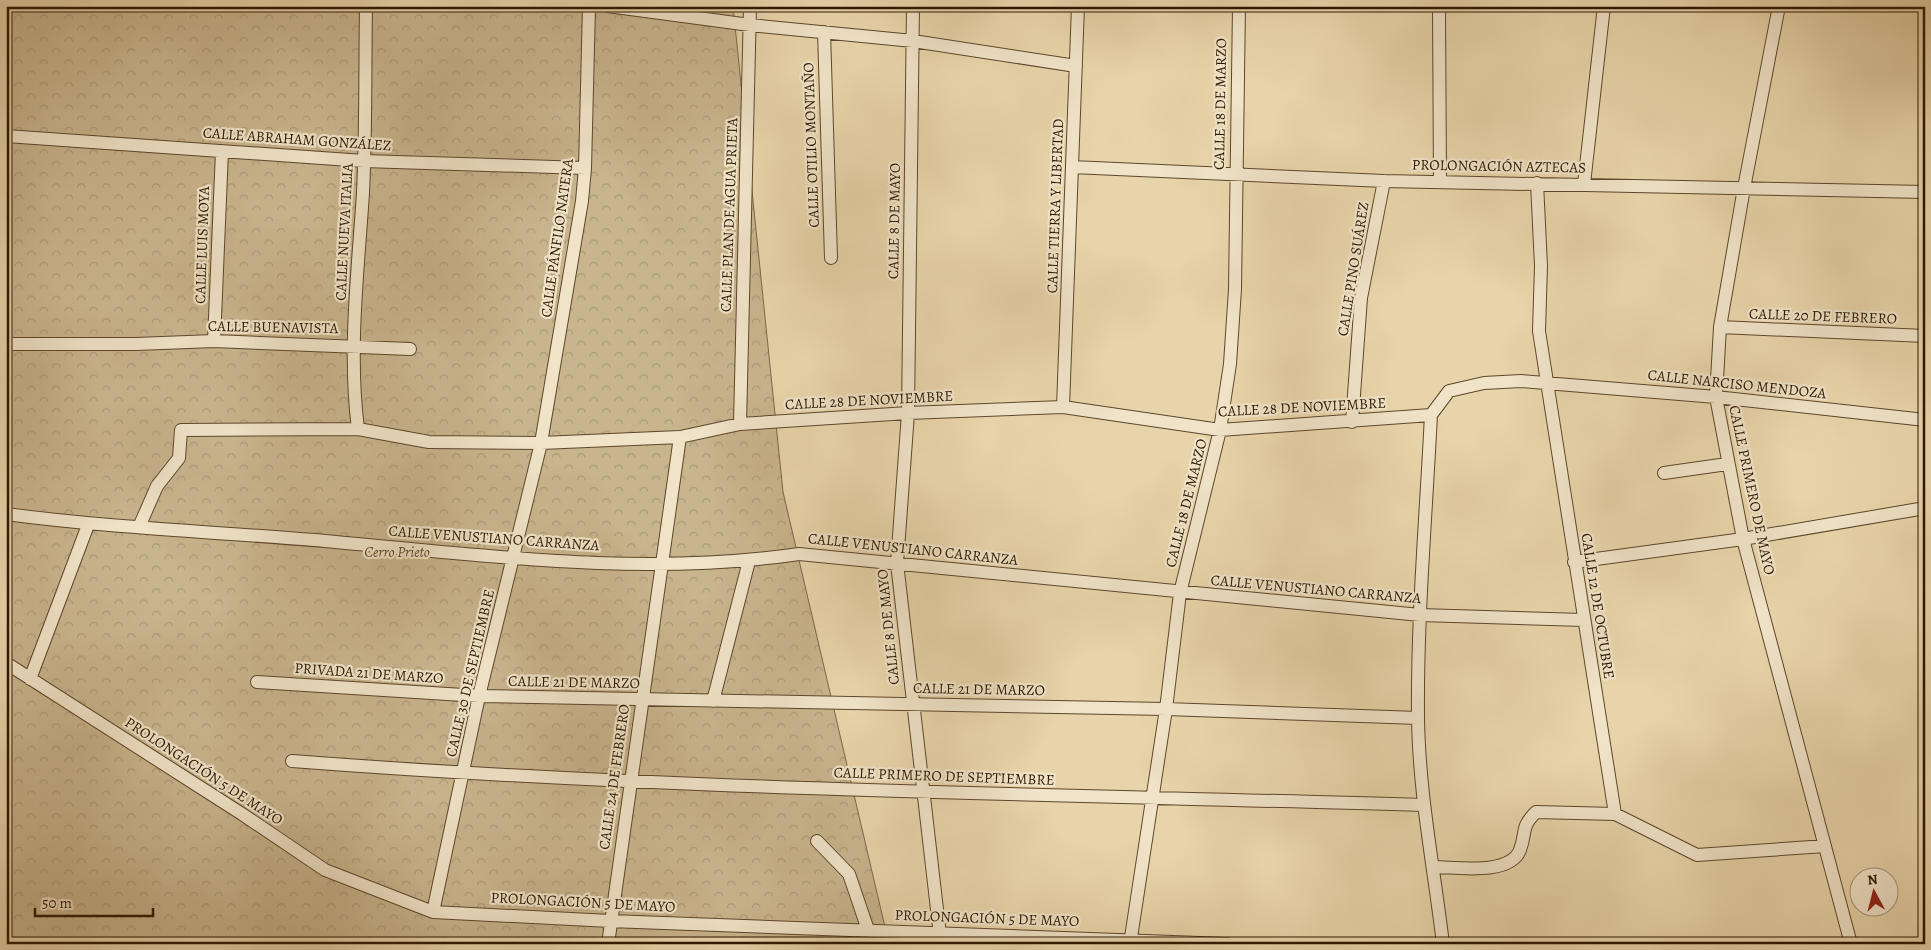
<svg xmlns="http://www.w3.org/2000/svg" width="1931" height="950" font-family="Alegreya,serif">
	<defs>
		<pattern id="forest-crowns" width="20" height="18" patternUnits="userSpaceOnUse" patternTransform="scale(1.25)"><rect width="20" height="18" fill="#c8b48d"/><path d="M2 6a3 3 0 1 1 6 0M12 15a3 3 0 1 1 6 0" fill="none" stroke="#ac9a78"/></pattern>
	</defs>
	<rect width="100%" height="100%" fill="#e8d4aa"/>
	<filter id="stains"><feTurbulence type="fractalNoise" baseFrequency=".004" numOctaves="4"/><feColorMatrix values="0 0 0 0 .2 0 0 0 0 .09 0 0 0 0 .02 0 0 0 .5 -.17"/></filter>
	<radialGradient id="worn" r=".72"><stop offset=".6" stop-color="#630" stop-opacity="0"/><stop offset="1" stop-color="#630" stop-opacity=".3"/></radialGradient>
	<!-- forest -->
	<path fill="url(#forest-crowns)" stroke="#7a6647" d="M 6,6 L 733,6 L 783,492 L 889,944 L 6,944 Z"/>
	<g fill="none" stroke-linecap="round" stroke-linejoin="round">
		<defs>
			<path id="street" d="M 608,6 L 750,25 L 913,41 L 1076,66
				M 913,6 L 908,413 L 897,563 L 941,944
				M 1439,6 L 1440,181
				M 1779,6 L 1744,188 L 1720,327 L 1716,397 L 1743,539 L 1851,944
				M 824,32 L 831,258
				M 6,136 L 364,161 L 585,168
				M 1072,167 L 1384,181 L 1925,192
				M 1537,183 L 1541,266 L 1539,331 L 1615,814
				M 1584,184 L 1604,6
				M 1720,327 L 1925,336
				M 214,341 L 222,151
				M 6,344 L 136,344 L 214,341 L 410,349
				M 1063,407 L 1078,6
				M 1431,415 C 1426,516 1417,617 1418,718 C 1419,794 1434,868 1443,944
				M 1352,422 L 1361,298 L 1384,181
				M 740,424 L 750,6
				M 358,429 C 348,351 358,271 363,193 C 366,131 365,68 366,6
				M 1664,473 L 1727,464
				M 6,514 C 112,528 218,532 325,541 C 482,555 642,577 799,554 L 1420,615 L 1584,620
				M 139,527 L 157,486 L 179,458 L 181,430 L 358,429 L 429,442 L 541,443 L 680,437 L 740,424 L 908,413 L 1063,407 L 1220,430 L 1431,415 L 1449,391 L 1484,383 L 1521,381 L 1716,397 L 1925,420
				M 1574,562 L 1743,539 L 1925,508
				M 6,663 L 242,814 L 325,870 L 433,912 L 610,921 L 1227,944
				M 30,679 L 88,525
				M 257,682 L 479,696 L 1166,709 L 1418,718
				M 713,701 L 749,561
				M 292,761 C 668,790 1046,794 1423,805
				M 817,841 L 849,874 L 868,930
				M 1434,867 C 1456,867 1510,876 1520,850 C 1527,831 1520,828 1536,812 L 1615,814 L 1697,855 L 1825,846
				M 433,912 L 479,696 L 541,443 L 582,201 L 585,168 L 589,6
				M 608,944 L 680,437
				M 1130,944 L 1166,709 L 1180,593 L 1220,430 L 1230,364 L 1235,289 L 1239,6"/>
		</defs>
		<!-- street casing -->
		<use href="#street" stroke="#5c472b" stroke-width="14"/>
		<!-- street -->
		<use href="#street" stroke="#f0e3c8" stroke-width="12"/>
	</g>
	<g text-anchor="middle" stroke-width="4.5" stroke-linejoin="round" paint-order="stroke">
		<!-- street labels -->
		<g font-size="15" fill="#2d1801" stroke="#f0e3c8">
			<text transform="translate(1220 104) rotate(-89)" y="5">CALLE 18 DE MARZO</text>
			<text transform="translate(297 139) rotate(4)" y="5">CALLE ABRAHAM GONZÁLEZ</text>
			<text transform="translate(811 145) rotate(-92)" y="5">CALLE OTILIO MONTAÑO</text>
			<text transform="translate(1499 166) rotate(1)" y="5">PROLONGACIÓN AZTECAS</text>
			<text transform="translate(1055 206) rotate(-88)" y="5">CALLE TIERRA Y LIBERTAD</text>
			<text transform="translate(729 215) rotate(-88)" y="5">CALLE PLAN DE AGUA PRIETA</text>
			<text transform="translate(894 221) rotate(-89)" y="5">CALLE 8 DE MAYO</text>
			<text transform="translate(344 232) rotate(-87)" y="5">CALLE NUEVA ITALIA</text>
			<text transform="translate(557 238) rotate(-82)" y="5">CALLE PÁNFILO NATERA</text>
			<text transform="translate(202 245) rotate(-88)" y="5">CALLE LUIS MOYA</text>
			<text transform="translate(1353 269) rotate(-81)" y="5">CALLE PINO SUÁREZ</text>
			<text transform="translate(1823 316) rotate(2)" y="5">CALLE 20 DE FEBRERO</text>
			<text transform="translate(273 327) rotate(1)" y="5">CALLE BUENAVISTA</text>
			<text transform="translate(1737 384) rotate(6)" y="5">CALLE NARCISO MENDOZA</text>
			<text transform="translate(869 400) rotate(-3)" y="5">CALLE 28 DE NOVIEMBRE</text>
			<text transform="translate(1302 407) rotate(-3)" y="5">CALLE 28 DE NOVIEMBRE</text>
			<text transform="translate(1752 490) rotate(78)" y="5">CALLE PRIMERO DE MAYO</text>
			<text transform="translate(1186 503) rotate(-76)" y="5">CALLE 18 DE MARZO</text>
			<text transform="translate(494 538) rotate(4)" y="5">CALLE VENUSTIANO CARRANZA</text>
			<text transform="translate(913 549) rotate(6)" y="5">CALLE VENUSTIANO CARRANZA</text>
			<text transform="translate(1316 589) rotate(5)" y="5">CALLE VENUSTIANO CARRANZA</text>
			<text transform="translate(1598 606) rotate(81)" y="5">CALLE 12 DE OCTUBRE</text>
			<text transform="translate(888 627) rotate(-96)" y="5">CALLE 8 DE MAYO</text>
			<text transform="translate(369 673) rotate(4)" y="5">PRIVADA 21 DE MARZO</text>
			<text transform="translate(470 673) rotate(-77)" y="5">CALLE 30 DE SEPTIEMBRE</text>
			<text transform="translate(574 682) rotate(1)" y="5">CALLE 21 DE MARZO</text>
			<text transform="translate(979 689) rotate(1)" y="5">CALLE 21 DE MARZO</text>
			<text transform="translate(204 771) rotate(33)" y="5">PROLONGACIÓN 5 DE MAYO</text>
			<text transform="translate(944 776) rotate(2)" y="5">CALLE PRIMERO DE SEPTIEMBRE</text>
			<text transform="translate(614 777) rotate(-82)" y="5">CALLE 24 DE FEBRERO</text>
			<text transform="translate(583 902) rotate(3)" y="5">PROLONGACIÓN 5 DE MAYO</text>
			<text transform="translate(987 918) rotate(2)" y="5">PROLONGACIÓN 5 DE MAYO</text>
		</g>
		<!-- park labels -->
		<g font-size="15" font-style="italic" fill="#5c472b" stroke="#f0e3c8">
			<text x="397" y="557">Cerro Prieto</text>
		</g>
	</g>
	<!-- margin -->
	<rect width="1931" height="950" fill="none" stroke="#e8d4aa" stroke-width="25"/>
	<rect x="8" y="8" width="1916" height="935" fill="none" stroke="#2d1801" stroke-width="2.5"/>
	<rect x="12" y="12" width="1906" height="925" fill="none" stroke="#2d1801"/>
	<!-- north arrow -->
	<g transform="translate(1874 892) rotate(353)"><circle r="24" fill="#f0e3c8" stroke="#a29278"/>
	<path d="M0-4L9 19L0 12L-9 19Z" fill="#8f2418"/>
	<text y="-8" font-size="14" font-weight="bold" text-anchor="middle" fill="#2d1801">N</text>
	</g>
	<!-- scale -->
	<path d="M35 908v8h118v-8" fill="none" stroke="#2d1801" stroke-width="2.5"/>
	<text x="42" y="908" font-size="15" fill="#2d1801" stroke="#f0e3c8" stroke-width="4" paint-order="stroke">50 m</text>
	<rect width="100%" height="100%" filter="url(#stains)"/>
	<rect width="100%" height="100%" fill="url(#worn)"/>
</svg>
